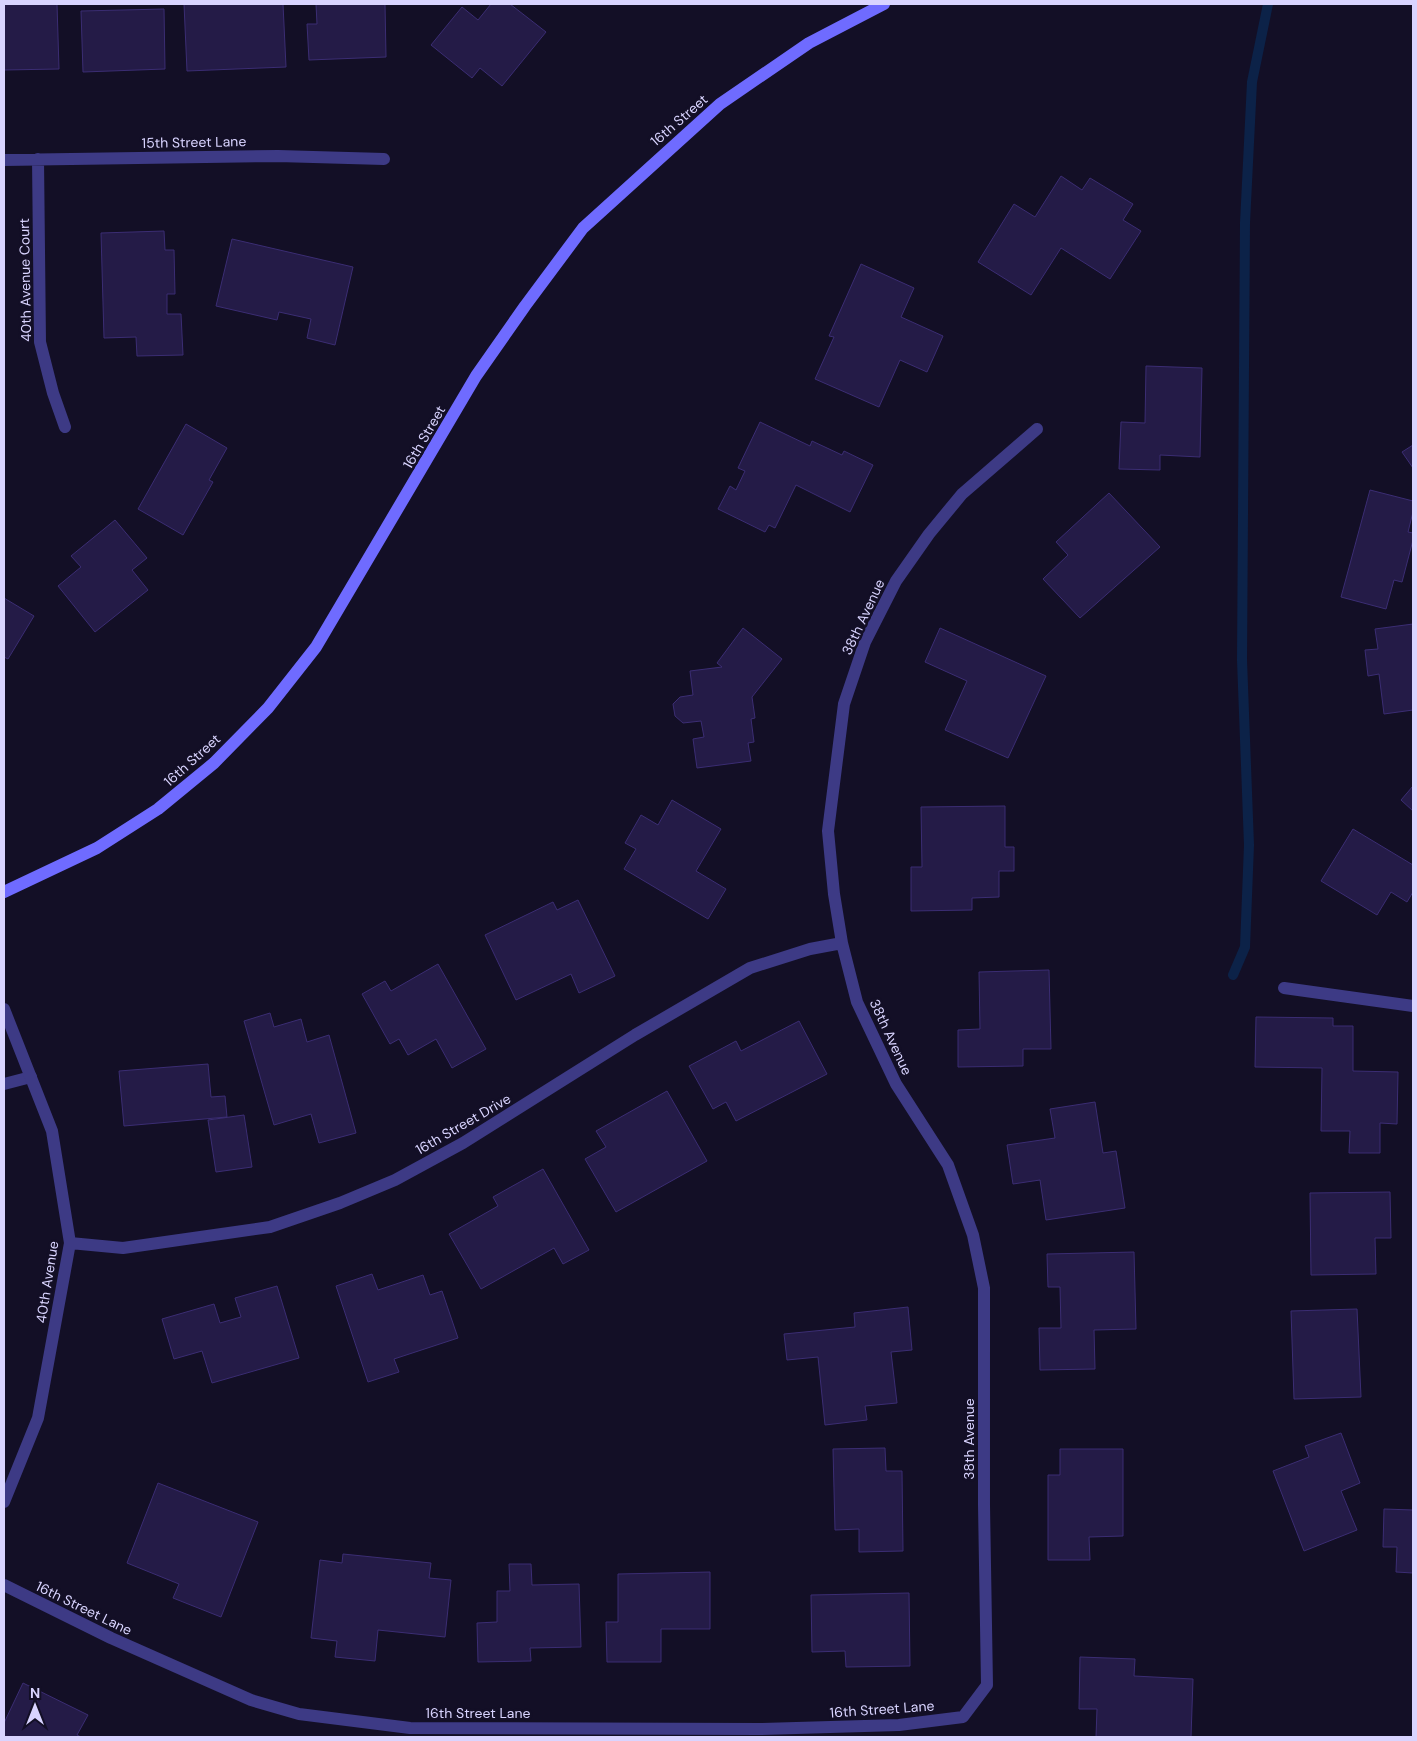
<svg xmlns="http://www.w3.org/2000/svg" width="1417" height="1741" font-family="'DM Sans',sans-serif">
	<rect width="100%" height="100%" fill="#130f26"/>
	<g fill="none" stroke-linecap="round" stroke-linejoin="round">
		<!-- stream -->
		<path stroke="#0c2248" stroke-width="10" d="M 1233,975 L 1245,947 L 1249,845 L 1242,660 L 1245,223 L 1252,82 L 1268,4"/>
	</g>
	<!-- building -->
	<path fill="#241b47" stroke="#3b2d73" d="M 4,4 L 57,4 L 59,69 L 4,70 Z
		M 184,4 L 283,4 L 286,67 L 187,71 Z
		M 316,4 L 385,4 L 386,57 L 309,60 L 307,24 L 317,24 Z
		M 491,4 L 510,4 L 546,32 L 502,86 L 480,68 L 472,78 L 431,45 L 462,7 L 478,20 Z
		M 164,9 L 165,69 L 83,72 L 81,11 Z
		M 1061,176 L 1082,190 L 1090,178 L 1133,204 L 1123,220 L 1141,231 L 1110,279 L 1061,248 L 1031,295 L 978,262 L 1014,204 L 1035,217 Z
		M 164,231 L 165,250 L 174,250 L 175,294 L 167,294 L 167,314 L 181,314 L 183,355 L 137,356 L 136,337 L 104,338 L 101,233 Z
		M 232,239 L 353,267 L 335,345 L 307,338 L 311,319 L 279,312 L 277,320 L 216,306 Z
		M 861,264 L 914,288 L 901,317 L 943,336 L 927,372 L 900,360 L 879,407 L 815,379 L 834,337 L 829,336 Z
		M 1146,366 L 1202,368 L 1200,457 L 1160,455 L 1160,470 L 1119,469 L 1121,422 L 1145,423 Z
		M 760,422 L 810,446 L 812,441 L 842,455 L 844,451 L 873,465 L 850,512 L 796,485 L 775,528 L 769,525 L 765,532 L 718,509 L 730,486 L 736,490 L 745,471 L 738,468 Z
		M 186,424 L 227,448 L 209,480 L 213,482 L 183,535 L 138,509 Z
		M 1413,445 L 1413,468 L 1402,452 Z
		M 1370,490 L 1413,501 L 1413,512 L 1408,532 L 1413,533 L 1413,540 L 1402,582 L 1394,580 L 1386,609 L 1341,597 Z
		M 1109,493 L 1160,547 L 1080,618 L 1043,579 L 1068,555 L 1056,542 Z
		M 115,520 L 147,558 L 132,570 L 148,590 L 95,632 L 58,586 L 81,567 L 71,556 Z
		M 4,598 L 34,616 L 8,659 L 4,657 Z
		M 1413,624 L 1413,710 L 1384,714 L 1379,674 L 1368,676 L 1365,650 L 1378,649 L 1375,629 Z
		M 743,628 L 782,659 L 752,697 L 755,718 L 751,719 L 754,742 L 748,743 L 751,761 L 697,768 L 693,739 L 704,737 L 701,721 L 683,723 L 675,716 L 673,704 L 680,697 L 693,695 L 690,671 L 722,667 L 717,663 Z
		M 940,628 L 1046,676 L 1008,758 L 945,730 L 967,681 L 925,662 Z
		M 1413,786 L 1413,811 L 1401,800 Z
		M 672,800 L 721,829 L 696,871 L 726,889 L 708,919 L 624,869 L 636,849 L 625,843 L 641,815 L 658,825 Z
		M 1005,806 L 1005,847 L 1014,847 L 1014,871 L 999,871 L 999,897 L 972,898 L 972,910 L 911,911 L 911,867 L 922,867 L 921,807 Z
		M 1353,829 L 1413,865 L 1413,892 L 1407,902 L 1391,892 L 1377,915 L 1321,881 Z
		M 578,900 L 615,976 L 579,993 L 571,974 L 516,1000 L 485,935 L 553,902 L 557,910 Z
		M 438,964 L 486,1049 L 452,1068 L 436,1039 L 408,1055 L 399,1039 L 390,1044 L 362,994 L 385,981 L 391,991 Z
		M 1049,970 L 1051,1049 L 1023,1049 L 1023,1066 L 958,1067 L 958,1030 L 980,1029 L 979,972 Z
		M 270,1013 L 274,1027 L 301,1019 L 307,1042 L 329,1035 L 356,1133 L 319,1143 L 311,1114 L 274,1125 L 244,1021 Z
		M 1256,1017 L 1333,1018 L 1333,1026 L 1353,1026 L 1353,1071 L 1398,1072 L 1397,1124 L 1380,1123 L 1380,1153 L 1349,1153 L 1350,1131 L 1321,1131 L 1322,1068 L 1255,1067 Z
		M 799,1021 L 827,1074 L 736,1121 L 726,1102 L 713,1109 L 689,1066 L 736,1041 L 741,1051 Z
		M 208,1064 L 211,1097 L 225,1096 L 227,1117 L 124,1126 L 119,1071 Z
		M 667,1091 L 707,1161 L 616,1212 L 585,1159 L 606,1147 L 596,1131 Z
		M 1095,1102 L 1103,1153 L 1116,1151 L 1125,1208 L 1046,1220 L 1040,1180 L 1013,1184 L 1007,1145 L 1055,1138 L 1050,1109 Z
		M 244,1115 L 252,1167 L 216,1172 L 208,1120 Z
		M 543,1169 L 589,1250 L 563,1264 L 554,1248 L 481,1289 L 449,1234 L 498,1206 L 493,1197 Z
		M 1390,1192 L 1391,1238 L 1375,1238 L 1376,1274 L 1311,1275 L 1310,1193 Z
		M 1134,1252 L 1136,1329 L 1094,1330 L 1095,1369 L 1040,1370 L 1039,1328 L 1061,1328 L 1060,1287 L 1048,1287 L 1047,1254 Z
		M 372,1274 L 378,1290 L 423,1275 L 430,1295 L 442,1291 L 458,1338 L 394,1359 L 399,1372 L 368,1382 L 336,1286 Z
		M 277,1286 L 299,1358 L 212,1383 L 202,1351 L 174,1359 L 162,1319 L 214,1304 L 220,1323 L 241,1317 L 235,1298 Z
		M 908,1307 L 912,1350 L 891,1352 L 897,1403 L 865,1406 L 867,1420 L 825,1425 L 818,1357 L 787,1360 L 784,1334 L 855,1327 L 854,1313 Z
		M 1357,1309 L 1361,1397 L 1294,1399 L 1291,1311 Z
		M 1341,1433 L 1360,1483 L 1341,1491 L 1357,1530 L 1304,1551 L 1273,1471 L 1309,1457 L 1305,1446 Z
		M 885,1448 L 886,1471 L 902,1471 L 903,1551 L 859,1552 L 859,1529 L 835,1530 L 833,1449 Z
		M 1060,1449 L 1123,1449 L 1123,1536 L 1089,1537 L 1090,1560 L 1048,1560 L 1048,1475 L 1060,1475 Z
		M 158,1483 L 258,1522 L 221,1617 L 173,1598 L 179,1584 L 127,1563 Z
		M 1384,1509 L 1413,1510 L 1413,1573 L 1396,1572 L 1397,1547 L 1383,1547 Z
		M 343,1554 L 431,1563 L 429,1578 L 451,1580 L 445,1637 L 378,1630 L 375,1661 L 335,1657 L 337,1641 L 311,1638 L 320,1560 L 342,1563 Z
		M 509,1564 L 531,1564 L 532,1585 L 579,1584 L 581,1647 L 530,1648 L 531,1661 L 478,1662 L 477,1623 L 497,1622 L 497,1591 L 510,1591 Z
		M 710,1572 L 710,1629 L 661,1629 L 661,1662 L 607,1662 L 606,1622 L 618,1622 L 618,1574 Z
		M 909,1593 L 910,1666 L 846,1667 L 845,1651 L 812,1652 L 811,1595 Z
		M 1080,1657 L 1135,1659 L 1134,1676 L 1193,1679 L 1191,1737 L 1096,1737 L 1097,1709 L 1079,1709 Z
		M 23,1683 L 88,1715 L 77,1735 L 81,1737 L 4,1737 L 4,1723 Z"/>
	<g fill="none" stroke-linecap="round" stroke-linejoin="round">
		<!-- service -->
		<path stroke="#3d3a85" stroke-width="12" d="M 4,1084 L 31,1077"/>
		<!-- minor -->
		<path stroke="#3d3a85" stroke-width="12" d="M 38,159 L 40,342 L 53,393 L 65,427
			M 4,160 L 278,156 L 384,159
			M 1284,988 L 1413,1006
			M 4,1009 L 52,1131 L 70,1243 L 38,1418 L 4,1502
			M 70,1243 L 123,1248 L 270,1227 L 340,1203 L 395,1180 L 463,1143 L 635,1035 L 750,968 L 810,949 L 842,943
			M 4,1585 L 111,1638 L 251,1700 L 299,1714 L 410,1728 L 761,1729 L 899,1725 L 963,1717 L 987,1685 L 984,1505 L 984,1288 L 973,1235 L 948,1165 L 896,1084 L 857,1002 L 842,943 L 834,894 L 828,831 L 844,704 L 865,642 L 896,581 L 929,534 L 962,494 L 1037,429"/>
		<!-- secondary -->
		<path stroke="#6f6bff" stroke-width="12" d="M 4,892 L 97,848 L 158,809 L 214,763 L 268,708 L 316,647 L 476,376 L 525,306 L 583,228 L 720,104 L 809,43 L 884,4"/>
	</g>
	<g text-anchor="middle" stroke-width="5" stroke-linejoin="round" paint-order="stroke">
		<!-- street labels -->
		<g font-size="14" fill="#d9d4ff" stroke="#130f26">
			<text transform="translate(679 120) rotate(-41)" y="5">16th Street</text>
			<text transform="translate(194 142) rotate(-1)" y="5">15th Street Lane</text>
			<text transform="translate(25 280) rotate(-91)" y="5">40th Avenue Court</text>
			<text transform="translate(424 437) rotate(-60)" y="5">16th Street</text>
			<text transform="translate(863 617) rotate(-65)" y="5">38th Avenue</text>
			<text transform="translate(192 760) rotate(-42)" y="5">16th Street</text>
			<text transform="translate(891 1037) rotate(65)" y="5">38th Avenue</text>
			<text transform="translate(463 1124) rotate(-30)" y="5">16th Street Drive</text>
			<text transform="translate(47 1282) rotate(-81)" y="5">40th Avenue</text>
			<text transform="translate(969 1439) rotate(-90)" y="5">38th Avenue</text>
			<text transform="translate(84 1608) rotate(26)" y="5">16th Street Lane</text>
			<text transform="translate(882 1709) rotate(-4)" y="5">16th Street Lane</text>
			<text x="478" y="1718">16th Street Lane</text>
		</g>
	</g>
	<!-- border -->
	<rect width="1417" height="1741" fill="none" stroke="#d9d4ff" stroke-width="10"/>
	<!-- north arrow -->
	<g transform="translate(35 1706)" stroke="#130f26" stroke-width="4" paint-order="stroke">
	<path d="M0-4L9 19L0 12L-9 19Z" fill="#d9d4ff"/>
	<text y="-8" font-size="14" font-weight="bold" text-anchor="middle" fill="#d9d4ff">N</text>
	</g>
</svg>
